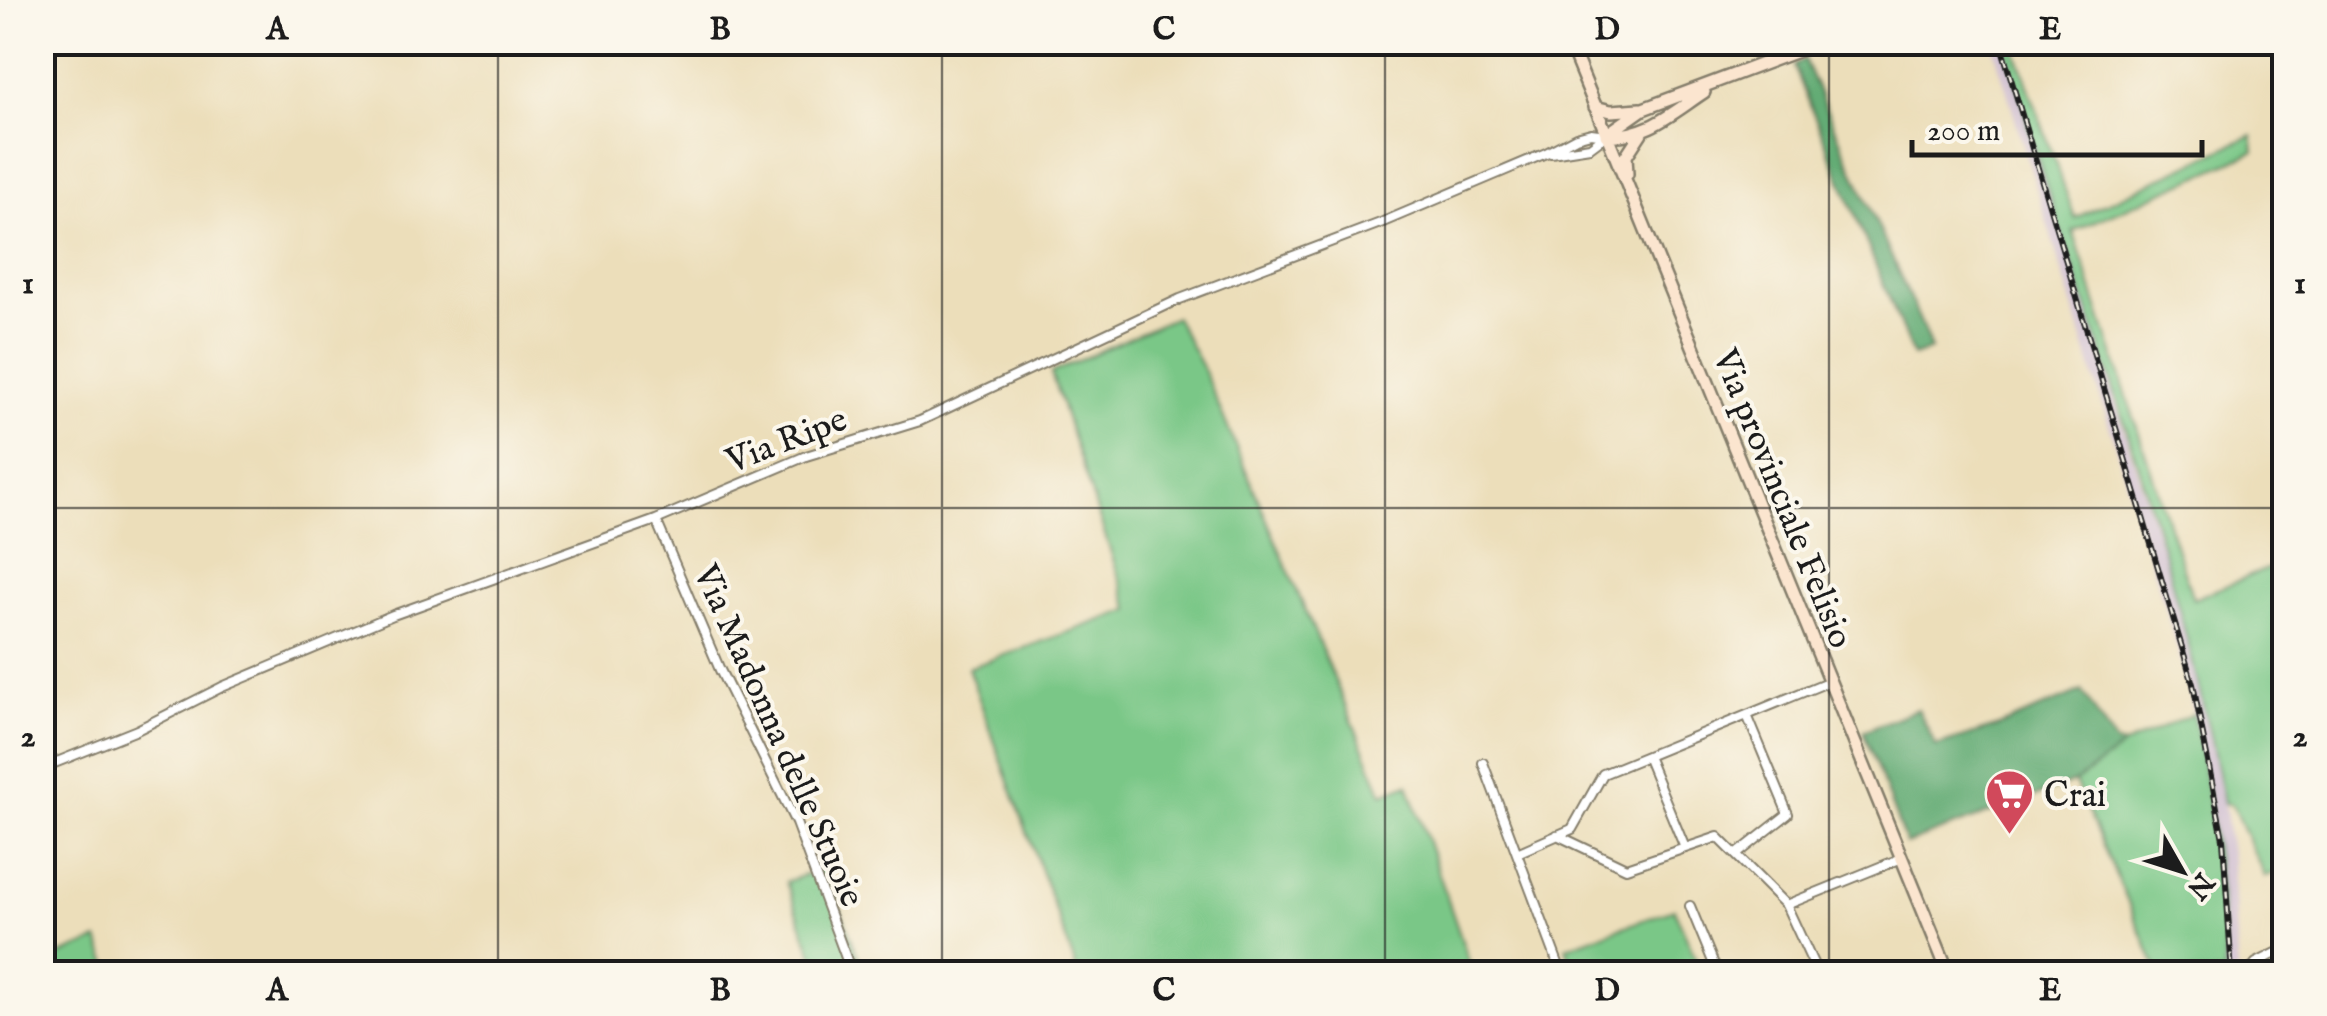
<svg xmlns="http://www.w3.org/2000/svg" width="2327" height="1016" font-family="'IM FELL English',serif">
	<rect width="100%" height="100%" fill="#fbf7ec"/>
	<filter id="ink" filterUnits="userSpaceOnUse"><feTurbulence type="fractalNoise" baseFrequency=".01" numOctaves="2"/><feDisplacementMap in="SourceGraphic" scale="20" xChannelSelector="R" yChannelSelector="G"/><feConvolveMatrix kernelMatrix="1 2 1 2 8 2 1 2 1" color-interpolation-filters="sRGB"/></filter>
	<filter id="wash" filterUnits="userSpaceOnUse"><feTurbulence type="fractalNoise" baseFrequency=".0048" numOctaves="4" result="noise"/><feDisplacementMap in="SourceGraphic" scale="40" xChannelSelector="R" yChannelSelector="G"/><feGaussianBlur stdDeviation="2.25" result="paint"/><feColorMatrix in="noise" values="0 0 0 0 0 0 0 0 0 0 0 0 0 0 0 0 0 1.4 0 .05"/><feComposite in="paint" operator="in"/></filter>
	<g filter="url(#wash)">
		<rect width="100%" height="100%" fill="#ecdeba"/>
		<!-- industrial -->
		<path fill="#cfbdd0" d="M 1992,43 L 2004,43 L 2175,593 L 2207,713 L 2224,803 L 2232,860 L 2238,973 L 2225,973 L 2223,908 L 2210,799 L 2186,677 Z"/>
		<!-- green -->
		<path fill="#7ac787" stroke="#4b7252" stroke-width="2.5" d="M 2013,43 L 2075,218 L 2252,135 L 2254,152 L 2073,231 L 2193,599 L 2284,562 L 2284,869 L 2265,877 L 2232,805 L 2224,803 C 2184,594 2116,392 2048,191 C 2032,143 2020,94 2005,46 Z
			M 1175,317 L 1203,369 L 1383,794 L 1408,784 L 1473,973 L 1078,973 L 968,668 L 1130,610 L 1051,373 Z
			M 2193,714 C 2210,800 2223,885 2225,973 L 2159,973 L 2075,782 L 2125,745 Z
			M 825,867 L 864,973 L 820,973 L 786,882 Z
			M 1674,909 L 1702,973 L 1575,973 L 1566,947 Z
			M 98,940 L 112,973 L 43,973 L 43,962 Z"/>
		<!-- forest -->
		<path fill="#63ac74" stroke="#406448" stroke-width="2.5" d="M 1804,59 L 1924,330 L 1931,350 L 1913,356 L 1794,66 Z
			M 2082,691 L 2115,743 L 2125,745 L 2075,782 L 1906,844 L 1863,731 L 1918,709 L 1936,746 L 1999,726 Z"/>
	</g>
	<g filter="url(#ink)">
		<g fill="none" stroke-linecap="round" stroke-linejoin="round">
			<defs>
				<path id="minor" d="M 1551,153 L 1590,147 L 1606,135
					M 656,520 L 720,670 L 796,823 L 852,974
					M 1647,756 L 1685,848
					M 1483,763 L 1562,974
					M 42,768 L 137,730 L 222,687 L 393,615 L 656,520 L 806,456 L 920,421 L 1180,299 L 1383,222 L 1546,153 L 1576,137 L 1591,133 L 1606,135
					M 1557,835 L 1626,868 L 1718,837 L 1786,905 L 1818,974
					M 1517,853 L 1572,829 L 1603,774 L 1830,681
					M 1736,855 L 1788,814 L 1747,715
					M 1786,905 L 1902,858
					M 1690,906 L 1718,974
					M 2247,974 L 2256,963 L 2284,949"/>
				<path id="secondary" d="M 1569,42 L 1949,974
					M 1595,107 L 1611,111 L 1640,109
					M 1606,135 L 1643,109 L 1821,42
					M 1606,135 C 1646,138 1672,113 1704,92
					M 1627,174 L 1626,156 L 1641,133"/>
			</defs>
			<!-- minor casing -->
			<use href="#minor" stroke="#847d6b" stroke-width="12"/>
			<!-- secondary casing -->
			<use href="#secondary" stroke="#847d6b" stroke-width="16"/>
			<!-- minor -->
			<use href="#minor" stroke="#fff" stroke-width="8"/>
			<!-- secondary -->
			<use href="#secondary" stroke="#fbe5cf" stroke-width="11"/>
			<defs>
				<path id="rail" d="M 2000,42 L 2193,684 L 2223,839 L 2232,974"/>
			</defs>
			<!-- rail casing -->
			<use href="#rail" stroke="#1c1c1c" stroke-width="6"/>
			<!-- rail -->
			<use href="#rail" stroke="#fbf7ec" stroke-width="2.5" stroke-dasharray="8" stroke-linecap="butt"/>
		</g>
	</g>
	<!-- grid -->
	<path fill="none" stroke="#1c1c1c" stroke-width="2.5" stroke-opacity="0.55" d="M 498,42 L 498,974M 942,42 L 942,974M 1385,42 L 1385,974M 1829,42 L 1829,974M 42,508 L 2284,508"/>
	<!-- icons -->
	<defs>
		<symbol id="supermarket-pin" viewBox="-11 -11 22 30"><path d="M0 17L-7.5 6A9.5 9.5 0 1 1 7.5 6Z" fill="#d1495b" stroke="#fbf7ec"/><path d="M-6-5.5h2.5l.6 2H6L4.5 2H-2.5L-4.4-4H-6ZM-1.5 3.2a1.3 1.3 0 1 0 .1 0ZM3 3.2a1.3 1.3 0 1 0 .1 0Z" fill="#fff"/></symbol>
	</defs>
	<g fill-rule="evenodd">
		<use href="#supermarket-pin" x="1982" y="766" width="55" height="75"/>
	</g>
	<g text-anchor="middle" stroke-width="8" stroke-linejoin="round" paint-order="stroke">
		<!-- street labels -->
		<g font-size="35" fill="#1c1c1c" stroke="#fbf7ec">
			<text transform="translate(786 439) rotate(-21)" y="12">Via Ripe</text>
			<text transform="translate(1784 498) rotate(68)" y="12">Via provinciale Felisio</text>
			<text transform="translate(780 735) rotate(66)" y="12">Via Madonna delle Stuoie</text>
		</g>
		<!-- poi labels -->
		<g font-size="35" fill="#1c1c1c" stroke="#fbf7ec" text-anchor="start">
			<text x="2044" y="806">Crai</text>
		</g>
	</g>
	<!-- margin -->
	<rect width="2327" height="1016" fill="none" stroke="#fbf7ec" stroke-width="110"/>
	<!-- north arrow -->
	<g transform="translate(2182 871) rotate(129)" stroke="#fbf7ec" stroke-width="8" paint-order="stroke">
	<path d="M0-8L18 38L0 25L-18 38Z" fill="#1c1c1c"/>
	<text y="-15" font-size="28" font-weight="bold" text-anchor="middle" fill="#1c1c1c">N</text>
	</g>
	<!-- scale -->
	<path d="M1912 140v15h290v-15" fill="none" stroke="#1c1c1c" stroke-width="5"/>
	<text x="1927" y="140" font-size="30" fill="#1c1c1c" stroke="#fbf7ec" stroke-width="8" paint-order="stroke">200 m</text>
	<rect x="55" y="55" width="2217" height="906" fill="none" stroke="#1c1c1c" stroke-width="4"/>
	<g font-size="32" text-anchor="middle" font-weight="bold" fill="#1c1c1c">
		<text x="277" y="39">A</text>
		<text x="720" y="39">B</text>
		<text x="1164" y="39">C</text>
		<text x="1607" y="39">D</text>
		<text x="2050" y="39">E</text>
		<text x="28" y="293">1</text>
		<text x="2300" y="293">1</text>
		<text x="28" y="746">2</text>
		<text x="2300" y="746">2</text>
		<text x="277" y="1000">A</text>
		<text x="720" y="1000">B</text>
		<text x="1164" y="1000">C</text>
		<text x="1607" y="1000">D</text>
		<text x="2050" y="1000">E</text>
	</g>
</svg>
